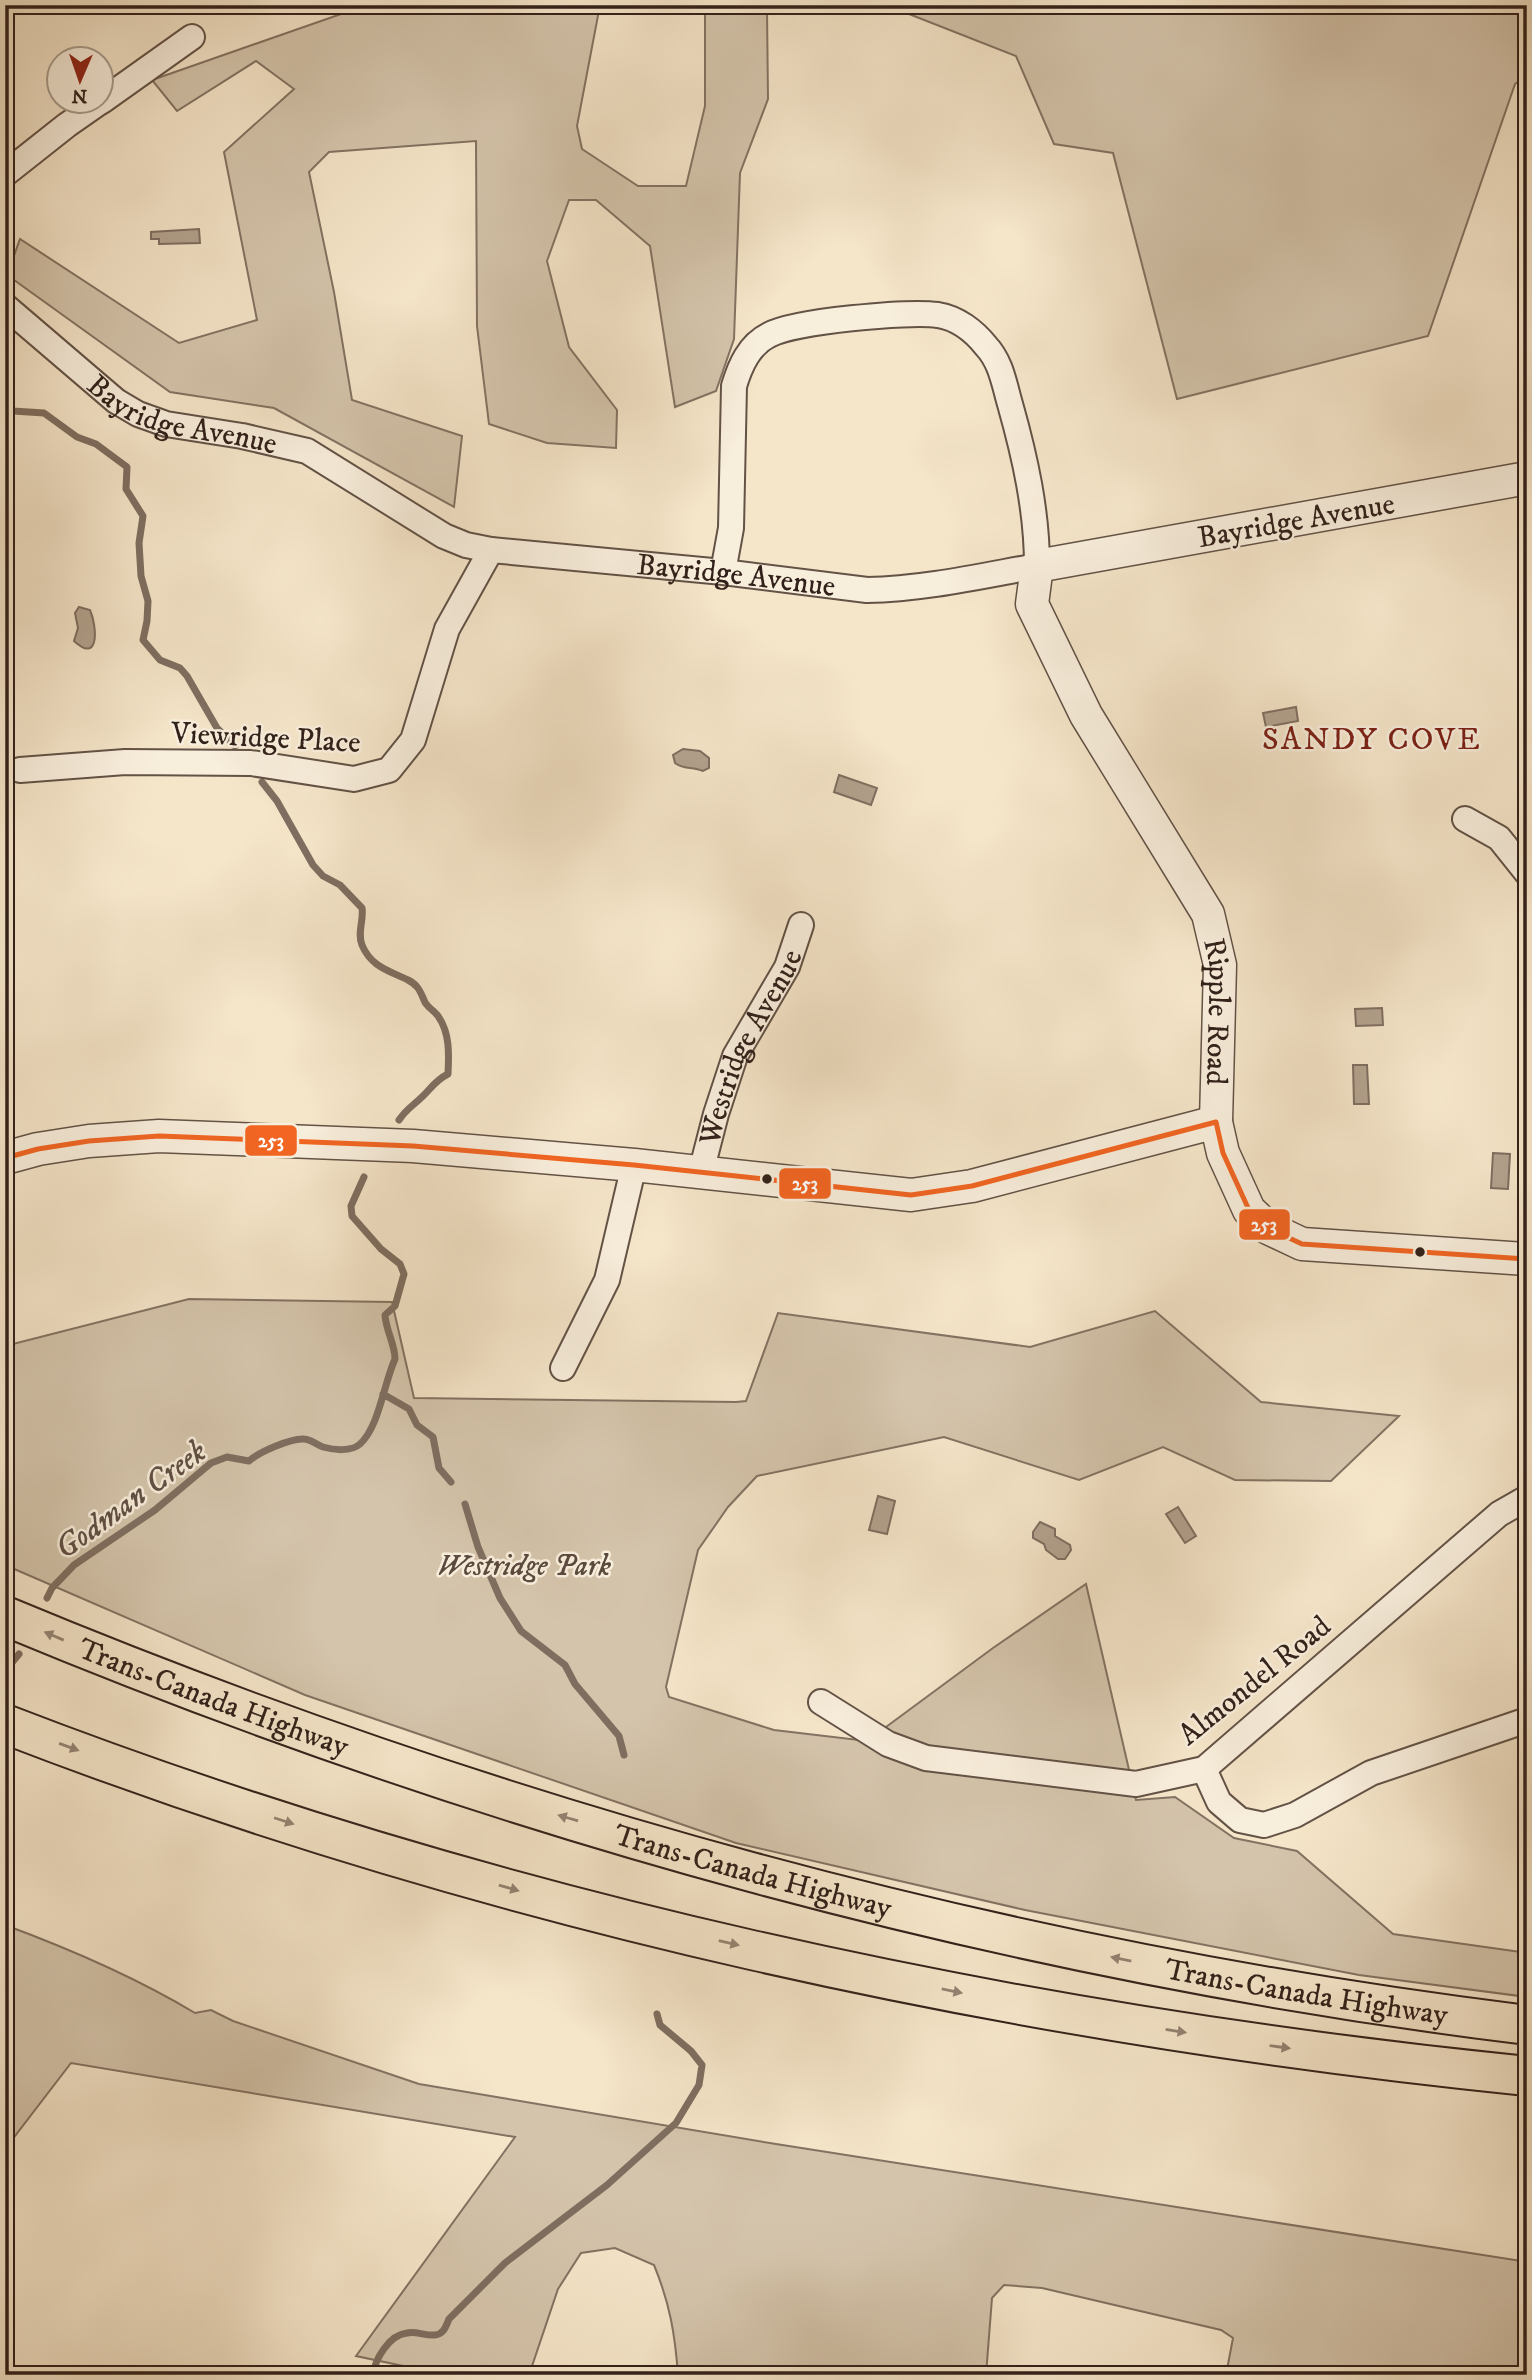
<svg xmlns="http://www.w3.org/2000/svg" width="1532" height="2380" font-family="'IM FELL DW Pica',serif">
	<rect width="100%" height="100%" fill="#f5e5c9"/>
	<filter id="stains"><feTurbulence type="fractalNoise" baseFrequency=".00286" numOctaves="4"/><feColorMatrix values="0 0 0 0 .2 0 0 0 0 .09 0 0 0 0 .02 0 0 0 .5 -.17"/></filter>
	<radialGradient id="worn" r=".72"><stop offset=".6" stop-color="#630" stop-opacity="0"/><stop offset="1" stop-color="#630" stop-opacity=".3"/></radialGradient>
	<!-- green -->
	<path fill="#d4c4ab" stroke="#837262" stroke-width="2" d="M 483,5 L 600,5 L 577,126 L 582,149 L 638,186 L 686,186 L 705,106 L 705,5 L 756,5 L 767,10 L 768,99 L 740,173 L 734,339 L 716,391 L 675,407 L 650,246 L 596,200 L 569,200 L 547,261 L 569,347 L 617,410 L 616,448 L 547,443 L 489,424 L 477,326 L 476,141 L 329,152 L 309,172 L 334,292 L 352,400 L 462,436 L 454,507 L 274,408 L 170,392 L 7,275 L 20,239 L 179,343 L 257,320 L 224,152 L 294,89 L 256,61 L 177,111 L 152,80 L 361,7 L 475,14 Z
		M 886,5 L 1527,5 L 1527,75 L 1515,84 L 1428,336 L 1177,399 L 1113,153 L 1054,144 L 1016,56 Z
		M 189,1299 L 392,1302 L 414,1398 L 736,1402 L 746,1401 L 778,1313 L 1030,1347 L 1155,1311 L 1261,1402 L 1399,1416 L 1331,1481 L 1235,1480 L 1163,1447 L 1079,1480 L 944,1437 L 757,1476 L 728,1507 L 698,1550 L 666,1687 L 669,1697 L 774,1730 L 867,1741 L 993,1648 L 1086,1584 L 1136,1800 L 1175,1797 L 1234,1838 L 1297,1851 L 1393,1934 L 1527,1953 L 1527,1997 L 1359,1975 L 1025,1910 L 736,1843 L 305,1695 L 5,1565 L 5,1346 Z
		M 5,1925 C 70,1949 135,1977 195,2013 L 211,2010 L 233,2021 L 419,2084 L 776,2144 L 1527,2262 L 1527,2375 L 1226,2375 L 1233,2338 L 1221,2330 L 1042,2288 L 1004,2285 L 992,2298 L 986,2375 L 678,2375 C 675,2334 670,2304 654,2265 L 615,2248 L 581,2253 L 558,2289 L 529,2375 L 446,2375 L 356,2356 L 515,2137 L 71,2063 L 5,2149 Z"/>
	<!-- water -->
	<path fill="#b3a28e" stroke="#7f6e60" stroke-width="2" d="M 199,229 L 200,243 L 159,244 L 159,239 L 151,239 L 151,232 Z
		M 79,607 L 90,610 C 97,626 100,665 74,641 L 78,628 L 75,613 Z
		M 1296,707 L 1298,721 L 1266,727 L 1263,713 Z
		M 683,749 L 700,751 L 709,758 L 709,768 L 703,771 C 693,766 683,770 675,763 L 673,755 Z
		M 839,775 L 877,788 L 871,805 L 834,792 Z
		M 1382,1008 L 1383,1025 L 1356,1026 L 1355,1009 Z
		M 1353,1065 L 1367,1065 L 1369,1104 L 1354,1104 Z
		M 1493,1153 L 1510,1154 L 1508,1189 L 1491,1188 Z
		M 878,1496 L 895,1501 L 887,1534 L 869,1530 Z
		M 1178,1507 L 1196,1536 L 1185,1543 L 1166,1514 Z
		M 1040,1522 L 1055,1529 L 1055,1536 L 1070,1545 L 1071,1550 L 1065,1559 L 1058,1559 L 1046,1550 L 1044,1544 L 1033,1538 L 1033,1532 Z"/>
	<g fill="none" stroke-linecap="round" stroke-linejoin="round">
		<!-- stream -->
		<path stroke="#7f6e60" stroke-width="7" d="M 5,404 L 13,411 L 44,413 L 77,437 L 96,444 L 127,467 L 126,489 L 143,516 L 139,543 L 141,576 L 148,601 L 147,621 L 143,640 L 160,660 L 180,668 L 187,676 L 217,728 L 235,746
			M 262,782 L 277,801 L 313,865 L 323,876 L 340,885 L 362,908 C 364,920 357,933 362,945 C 371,967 390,971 408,980 C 418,985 420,991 424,1000 C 426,1007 434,1010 438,1016 C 450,1033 449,1054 448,1074 C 436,1080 432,1087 423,1096 C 414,1105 406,1109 399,1120
			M 383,1394 L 409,1409 L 417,1425 L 433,1437 L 439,1468 L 451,1482
			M 465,1504 L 478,1547 L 500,1598 L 521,1631 L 565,1665 L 575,1684 L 619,1736 L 624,1755
			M 47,1598 L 52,1588 L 74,1565 L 155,1510 L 211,1463 L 227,1457 L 249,1461 C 259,1452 291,1438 304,1439 C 311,1439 316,1445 323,1447 C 334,1450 351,1452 360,1444 C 379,1427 384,1383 395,1359 C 395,1344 386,1331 385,1315 L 395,1306 L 404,1274 L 400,1264 L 381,1249 L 352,1216 L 351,1206 L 364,1177
			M 5,1671 L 19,1654
			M 373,2375 C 375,2359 389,2335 407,2333 C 416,2331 426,2336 435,2335 C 444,2334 446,2326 449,2319 L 505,2263 L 607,2185 L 676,2123 L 699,2085 L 702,2065 L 691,2051 L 660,2025 L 657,2014"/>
		<defs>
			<g id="minor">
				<path d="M 102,101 L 192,37"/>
				<path d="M 5,174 L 67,125 L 100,102"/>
				<path id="s1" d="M 5,306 L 116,401 L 138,414 L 166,424 L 242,436 L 307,451 L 444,536 L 466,545 L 491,550 L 723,572 L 867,590 C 924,589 981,576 1037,566 C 1037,511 1025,457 1010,404 C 1004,383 1001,362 986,346 C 974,331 957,318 938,315 C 908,311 794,321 769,335 C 749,345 740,366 734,386 L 731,528 L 723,572"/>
				<path d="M 20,770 L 125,762 L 251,763 L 354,779 L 389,770 L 413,740 L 447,629 L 491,550"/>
				<path d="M 1465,819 L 1499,838 L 1527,873"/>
				<path id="s2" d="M 701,1172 L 716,1114 L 735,1056 L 787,967 L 801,925"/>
				<path d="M 563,1368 L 607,1280 L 634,1165"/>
				<path d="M 821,1702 L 888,1744 L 926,1758 L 1136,1784 L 1204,1769 L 1499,1514 L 1527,1498"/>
				<path d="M 1204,1769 L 1219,1802 L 1240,1820 L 1264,1825 L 1295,1815 L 1371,1773 L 1527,1720"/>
			</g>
			<g id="tertiary">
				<path id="s3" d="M 1527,478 L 1037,566 L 1032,604 L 1086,715 L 1208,914 L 1220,965 L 1216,1122 L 1223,1153 L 1249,1210 L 1268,1228 L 1302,1244 L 1527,1259"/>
				<path d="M 5,1158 L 38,1149 L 89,1141 L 159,1136 L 413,1146 L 634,1165 L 911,1195 L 972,1186 L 1216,1122"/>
			</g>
			<g id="motorway">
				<path id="s4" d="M 5,1616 C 490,1818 1005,1961 1527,2025"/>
				<path d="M 5,1724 C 489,1911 1012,2024 1527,2076"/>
			</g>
		</defs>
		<!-- minor casing -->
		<use href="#minor" stroke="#635246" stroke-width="28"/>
		<!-- tertiary casing -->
		<use href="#tertiary" stroke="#635246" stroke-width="35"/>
		<!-- motorway casing -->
		<use href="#motorway" stroke="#32211a" stroke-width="42"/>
		<!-- minor -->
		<use href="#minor" stroke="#f8eedc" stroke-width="24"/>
		<!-- tertiary -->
		<use href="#tertiary" stroke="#f8eedc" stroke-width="32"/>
		<!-- motorway -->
		<use href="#motorway" stroke="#f5e5c9" stroke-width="38"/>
		<defs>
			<path id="bus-1" d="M 5,1158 L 38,1149 L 89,1141 L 159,1136 L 413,1146 L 634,1165 L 911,1195 L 972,1186 L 1216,1122 L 1223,1153 L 1249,1210 L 1268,1228 L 1302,1244 L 1527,1259"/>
		</defs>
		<!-- bus-1 casing -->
		<use href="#bus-1" stroke="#f8eedc" stroke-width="10"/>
		<!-- bus-1 -->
		<use href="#bus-1" stroke="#f26522" stroke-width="5"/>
	</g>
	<!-- one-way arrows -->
	<defs><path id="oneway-solid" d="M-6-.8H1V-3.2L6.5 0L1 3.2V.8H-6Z" transform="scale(1.75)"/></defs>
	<g fill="#948372">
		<use href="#oneway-solid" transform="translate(54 1636) rotate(-157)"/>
		<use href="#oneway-solid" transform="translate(69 1747) rotate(20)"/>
		<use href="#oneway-solid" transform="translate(568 1818) rotate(-164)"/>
		<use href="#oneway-solid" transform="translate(284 1821) rotate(18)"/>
		<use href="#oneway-solid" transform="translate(509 1888) rotate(16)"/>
		<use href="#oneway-solid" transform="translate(729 1943) rotate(13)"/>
		<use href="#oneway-solid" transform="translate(1121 1959) rotate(-169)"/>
		<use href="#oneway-solid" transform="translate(952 1991) rotate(11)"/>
		<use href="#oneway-solid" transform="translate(1176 2031) rotate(9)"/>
		<use href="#oneway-solid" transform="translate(1280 2047) rotate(8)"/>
	</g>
	<!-- markers -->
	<g fill="#32211a" stroke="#f8eedc" stroke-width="2.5">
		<circle cx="767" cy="1179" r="6"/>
		<circle cx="1420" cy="1252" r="6"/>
	</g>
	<g text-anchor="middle" stroke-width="5" stroke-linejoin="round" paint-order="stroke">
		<!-- street labels -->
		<g font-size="30" fill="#32211a" stroke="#f8eedc">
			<text dy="10" stroke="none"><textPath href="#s1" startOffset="214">Bayridge Avenue</textPath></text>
			<text transform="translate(1296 520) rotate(-10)" y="10">Bayridge Avenue</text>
			<text dy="10" stroke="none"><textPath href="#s1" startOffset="802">Bayridge Avenue</textPath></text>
			<text transform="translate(266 737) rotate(3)" y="10">Viewridge Place</text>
			<text dy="10" stroke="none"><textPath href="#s3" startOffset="992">Ripple Road</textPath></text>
			<text dy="10" stroke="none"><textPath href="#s2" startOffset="135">Westridge Avenue</textPath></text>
			<text transform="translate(1254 1680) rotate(-39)" y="10">Almondel Road</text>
			<text dy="10" stroke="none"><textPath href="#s4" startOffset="224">Trans-Canada Highway</textPath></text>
			<text dy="10" stroke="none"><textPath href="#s4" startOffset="791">Trans-Canada Highway</textPath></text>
			<text dy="10" stroke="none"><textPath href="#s4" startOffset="1358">Trans-Canada Highway</textPath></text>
		</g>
		<!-- park labels -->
		<g font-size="30" font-style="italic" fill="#5a4a3e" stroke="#f8eedc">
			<text x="524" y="1575">Westridge Park</text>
		</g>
		<!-- neighbourhood labels -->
		<g font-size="32" letter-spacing="2" fill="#7a1f14" stroke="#f8eedc">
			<text x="1372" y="749">SANDY COVE</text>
		</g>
		<!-- water labels -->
		<g font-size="32" font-style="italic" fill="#5f4e43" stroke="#f8eedc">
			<text transform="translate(130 1499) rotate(-36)" y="11">Godman Creek</text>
		</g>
	</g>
	<g stroke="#f8eedc" stroke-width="2.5">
		<rect x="244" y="1124" width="54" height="33" rx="7" fill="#f26522"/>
		<rect x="778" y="1167" width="54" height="33" rx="7" fill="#f26522"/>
		<rect x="1238" y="1208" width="53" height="33" rx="7" fill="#f26522"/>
	</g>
	<g font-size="19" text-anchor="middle" font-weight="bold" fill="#fff">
		<text x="271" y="1147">253</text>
		<text x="805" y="1190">253</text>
		<text x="1264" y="1231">253</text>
	</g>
	<!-- margin -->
	<rect width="1532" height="2380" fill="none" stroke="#f5e5c9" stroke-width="28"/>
	<rect x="7" y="7" width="1518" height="2366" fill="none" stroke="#32211a" stroke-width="3.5"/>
	<rect x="14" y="14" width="1504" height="2352" fill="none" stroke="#32211a" stroke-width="2"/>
	<!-- north arrow -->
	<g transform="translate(80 80) rotate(182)"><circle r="33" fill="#f8eedc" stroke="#a99c8e" stroke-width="2"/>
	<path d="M0-5L12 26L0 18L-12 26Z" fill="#8f2418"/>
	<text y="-10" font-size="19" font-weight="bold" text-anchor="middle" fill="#32211a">N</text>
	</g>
	<rect width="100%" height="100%" filter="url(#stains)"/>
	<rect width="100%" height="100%" fill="url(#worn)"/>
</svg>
